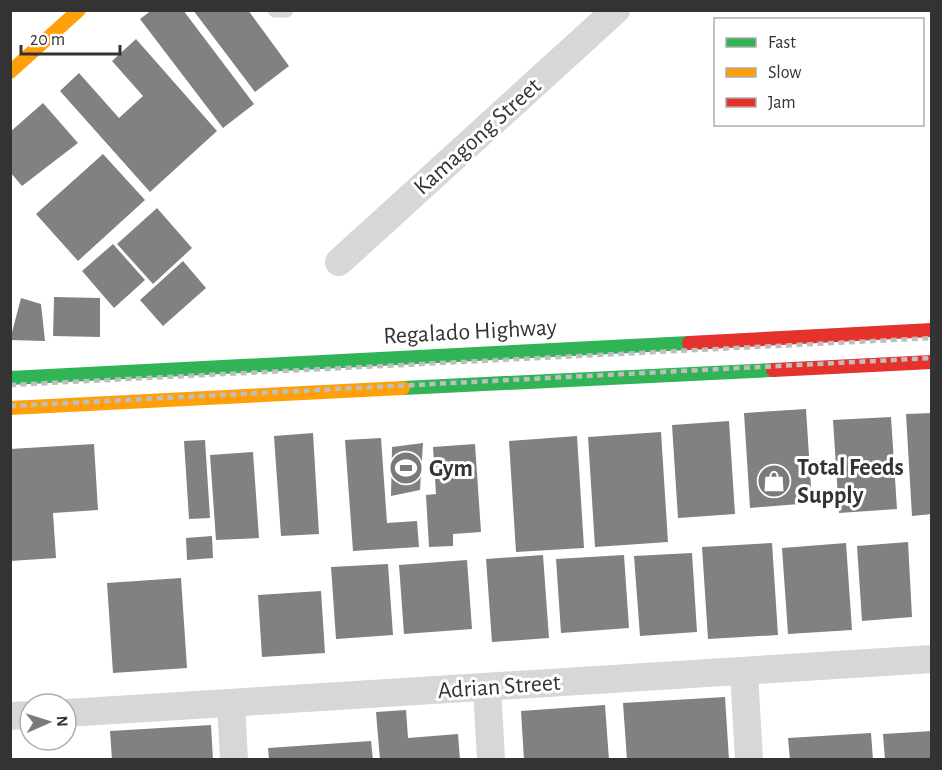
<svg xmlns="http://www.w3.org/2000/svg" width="942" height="770" font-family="'Alegreya Sans',sans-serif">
	<rect width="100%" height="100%" fill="#fff"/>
	<!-- building -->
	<path fill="#818181" d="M 152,10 L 183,10 L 254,104 L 223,128 L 140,19 Z
		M 193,10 L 248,10 L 289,66 L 255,92 Z
		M 136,39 L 217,131 L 150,192 L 60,91 L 79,73 L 119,118 L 143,96 L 112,61 Z
		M 43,103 L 78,143 L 22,186 L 10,172 L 10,132 Z
		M 103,154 L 145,200 L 78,261 L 36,214 Z
		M 157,208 L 192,248 L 153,284 L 117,244 Z
		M 113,244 L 145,280 L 114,308 L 82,271 Z
		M 183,261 L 206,288 L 163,326 L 140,300 Z
		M 54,297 L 100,298 L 100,337 L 53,336 Z
		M 21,298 L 41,304 L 45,341 L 10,340 Z
		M 806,409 L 812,503 L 750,508 L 744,413 Z
		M 932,413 L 932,514 L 912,516 L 906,414 Z
		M 891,417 L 897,509 L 839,513 L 833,420 Z
		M 729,421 L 735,514 L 678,518 L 672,425 Z
		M 661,432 L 668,542 L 595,547 L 588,437 Z
		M 313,433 L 319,534 L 281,536 L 274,436 Z
		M 577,436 L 584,548 L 516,552 L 509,441 Z
		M 381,438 L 387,523 L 417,521 L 419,547 L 353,551 L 345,440 Z
		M 205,440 L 210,518 L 189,519 L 184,441 Z
		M 423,443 L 420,490 L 391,496 L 392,447 Z
		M 94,444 L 98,510 L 53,513 L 56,558 L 10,561 L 10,449 Z
		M 475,444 L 481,532 L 453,534 L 453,546 L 429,547 L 426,495 L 436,494 L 433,447 Z
		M 253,452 L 259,538 L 216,540 L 210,455 Z
		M 212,536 L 213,558 L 187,560 L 186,538 Z
		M 908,542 L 912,617 L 862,621 L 857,546 Z
		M 772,543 L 778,635 L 708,639 L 702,547 Z
		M 846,543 L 852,630 L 788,634 L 782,548 Z
		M 692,553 L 697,632 L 640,636 L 634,556 Z
		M 543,555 L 549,638 L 492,642 L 486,559 Z
		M 624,555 L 629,628 L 561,633 L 556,559 Z
		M 467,560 L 472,629 L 404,634 L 399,565 Z
		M 388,564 L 393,635 L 336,639 L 331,567 Z
		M 181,578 L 187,668 L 113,673 L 107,583 Z
		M 321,591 L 325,653 L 262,657 L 258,595 Z
		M 725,697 L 729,760 L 627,760 L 623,703 Z
		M 605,705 L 609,760 L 524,760 L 521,711 Z
		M 406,710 L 408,738 L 458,734 L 460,760 L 380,760 L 376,712 Z
		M 211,725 L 213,760 L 112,760 L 110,731 Z
		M 932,731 L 932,760 L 885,760 L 883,734 Z
		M 871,733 L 873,760 L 790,760 L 788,738 Z
		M 371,741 L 373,760 L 269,760 L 268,748 Z"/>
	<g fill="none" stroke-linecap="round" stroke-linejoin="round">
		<!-- lane -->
		<path stroke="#d7d7d7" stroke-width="15" d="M 275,10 L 286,10"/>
		<!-- street -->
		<path stroke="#d7d7d7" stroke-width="28" d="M 339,262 L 616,10
			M 744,672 L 749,760
			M 487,687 L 491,760
			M 231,703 L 234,760
			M 66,713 L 932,659
			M 10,716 L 30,715"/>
		<!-- fast -->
		<path stroke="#30b455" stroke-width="14" d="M 10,378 L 689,343
			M 403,388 L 773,370"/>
		<!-- slow -->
		<path stroke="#ff9f0a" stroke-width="14" d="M 10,72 L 79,10
			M 10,408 L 403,388"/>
		<!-- jam -->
		<path stroke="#e5322d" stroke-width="14" d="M 689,343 L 932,330
			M 773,370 L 932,362"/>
		<!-- rail -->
		<path stroke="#bebebe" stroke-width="4.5" stroke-dasharray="6 4.5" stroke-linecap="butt" d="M 10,385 L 932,338
			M 10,406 L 932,358"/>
	</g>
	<!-- icons -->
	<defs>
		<symbol id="stadium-disc" viewBox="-11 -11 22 22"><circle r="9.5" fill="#7a7a7a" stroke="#fff"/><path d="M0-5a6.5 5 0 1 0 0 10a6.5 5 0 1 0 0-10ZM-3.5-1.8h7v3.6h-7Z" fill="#fff"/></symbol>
		<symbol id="shop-disc" viewBox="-11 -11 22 22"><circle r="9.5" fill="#7a7a7a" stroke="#fff"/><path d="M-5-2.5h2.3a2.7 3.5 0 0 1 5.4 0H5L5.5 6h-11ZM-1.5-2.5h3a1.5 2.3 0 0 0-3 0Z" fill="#fff"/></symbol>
	</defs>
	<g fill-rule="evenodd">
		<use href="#stadium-disc" x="387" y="449" width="38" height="38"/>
		<use href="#shop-disc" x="755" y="462" width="38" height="38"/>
	</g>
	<g text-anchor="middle" stroke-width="6" stroke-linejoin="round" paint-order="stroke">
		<!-- street labels -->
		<g font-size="24" fill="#333" stroke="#fff">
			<text transform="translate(477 136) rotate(-42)" y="8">Kamagong Street</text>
			<text transform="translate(470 331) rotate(-3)" y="8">Regalado Highway</text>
			<text transform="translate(499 686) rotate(-4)" y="8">Adrian Street</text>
		</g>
		<!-- poi labels -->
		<g font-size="24" font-weight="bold" fill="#333" stroke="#fff" text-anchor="start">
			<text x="797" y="475">Total Feeds<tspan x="797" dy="28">Supply</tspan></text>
			<text x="429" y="476">Gym</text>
		</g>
	</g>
	<!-- border -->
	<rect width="942" height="770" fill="none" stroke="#333333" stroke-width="24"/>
	<!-- legend -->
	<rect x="714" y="18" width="210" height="108" fill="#ffffff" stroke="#adadad" stroke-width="1.5"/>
	<rect x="726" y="38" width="30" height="9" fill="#30b455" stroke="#adadad" stroke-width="1.5"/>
	<text x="768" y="48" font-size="18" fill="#333333">Fast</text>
	<rect x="726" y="68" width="30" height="9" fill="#ff9f0a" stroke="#adadad" stroke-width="1.5"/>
	<text x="768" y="78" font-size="18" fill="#333333">Slow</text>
	<rect x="726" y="98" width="30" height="9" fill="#e5322d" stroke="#adadad" stroke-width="1.5"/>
	<text x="768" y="108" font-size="18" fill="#333333">Jam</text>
	<!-- north arrow -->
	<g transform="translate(48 722) rotate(87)"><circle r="28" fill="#ffffff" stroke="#adadad" stroke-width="1.5"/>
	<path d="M0-4.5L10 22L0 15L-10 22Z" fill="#7a7a7a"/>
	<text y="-9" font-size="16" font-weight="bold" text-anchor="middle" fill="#333333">N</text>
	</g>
	<!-- scale -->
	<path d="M21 45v9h99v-9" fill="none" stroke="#333333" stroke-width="3"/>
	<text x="30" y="45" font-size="18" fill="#333333" stroke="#ffffff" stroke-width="4.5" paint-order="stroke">20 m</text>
</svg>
